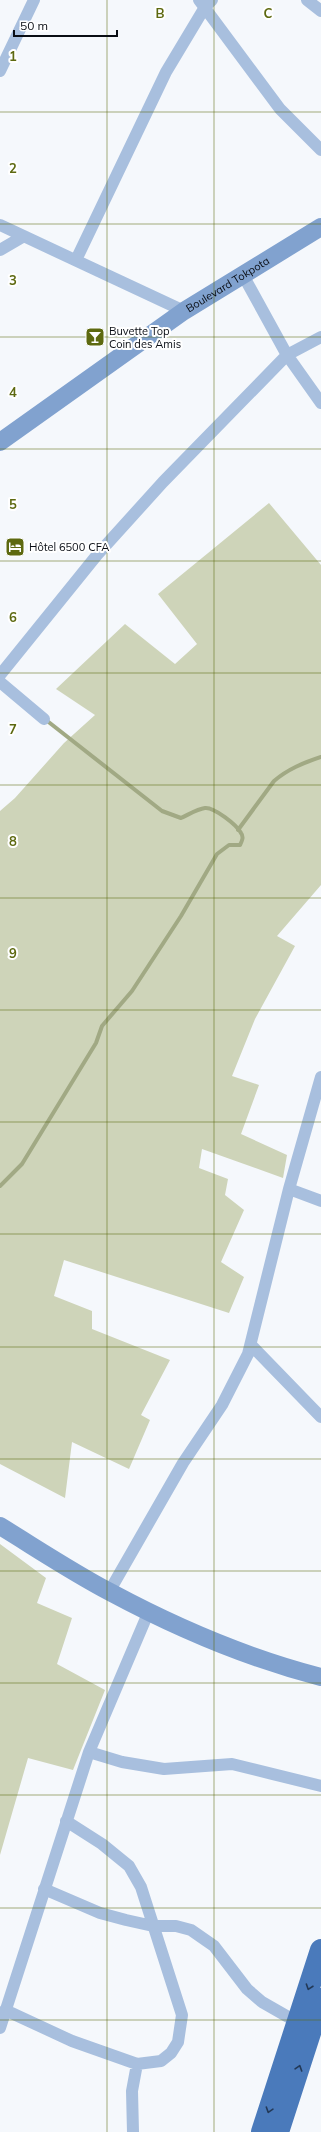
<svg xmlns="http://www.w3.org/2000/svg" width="321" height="2132" font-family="Mulish,sans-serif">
	<rect width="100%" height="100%" fill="#f5f8fc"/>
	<!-- green -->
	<path fill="#ced4b9" d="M 269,503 L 321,565 L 321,885 L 277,936 L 295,946 L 255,1019 L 232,1076 L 259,1085 L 241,1134 L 287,1155 L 283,1178 L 202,1149 L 199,1168 L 228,1179 L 225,1195 L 244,1210 L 221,1262 L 244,1277 L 229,1313 L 64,1260 L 54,1296 L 92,1311 L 92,1329 L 170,1360 L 141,1415 L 150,1420 L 129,1469 L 72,1442 L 65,1498 L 0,1464 L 0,811 L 15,798 L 64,743 L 95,715 L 56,689 L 125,624 L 175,664 L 197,644 L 158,594 Z
		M 0,1544 L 46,1578 L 37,1603 L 72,1618 L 57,1664 L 105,1690 L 73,1770 L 28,1758 L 0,1855 Z"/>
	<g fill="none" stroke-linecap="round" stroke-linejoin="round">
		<!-- stream -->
		<path stroke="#a1a984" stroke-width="4" d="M 238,830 L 274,781 C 288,769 303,763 321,757
			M 0,1186 L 22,1164 L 96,1043 L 102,1026 L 132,991 L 181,916 L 217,854 L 229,845 L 240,845 C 242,841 244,837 241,833 C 237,825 214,807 205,808 C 197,809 188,815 181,818 L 162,811 L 46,720"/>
		<!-- street -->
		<path stroke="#a8bfde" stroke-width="12" d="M 199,0 L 280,109 L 321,150
			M 307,0 L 321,11
			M 0,71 L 34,0
			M 0,225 L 184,311
			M 0,250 L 24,236
			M 76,260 L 166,72 L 205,7 L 212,0
			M 243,275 L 287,355 L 321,403
			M 0,675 L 97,555 L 163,482 L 287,355 L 321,337
			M 0,682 L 44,719
			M 289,1189 L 321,1201
			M 251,1345 L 321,1417
			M 109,1592 L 183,1463 L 222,1405 L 248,1354 L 289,1189 L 321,1077
			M 89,1752 L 122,1762 L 164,1769 L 232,1764 L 321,1786
			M 44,1889 L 100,1913 L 126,1920 L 153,1926 L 176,1926 L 191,1930 L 214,1946 L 247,1989 L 262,2002 L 297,2022
			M 5,2010 L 72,2041 L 137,2064 L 161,2061 L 171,2053 L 178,2042 L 182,2015 L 141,1887 L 129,1866 L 102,1844 L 66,1821
			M 0,2028 L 89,1752 L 149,1611
			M 133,2132 L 132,2091 L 137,2064"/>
		<!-- secondary -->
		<g stroke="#81a2cf" stroke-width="18">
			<path id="s1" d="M 0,442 L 184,311 L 321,227"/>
			<path d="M 0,1526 C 36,1548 72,1572 110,1592 C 177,1628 247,1658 321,1677"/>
		</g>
		<!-- highway -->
		<path stroke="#4a7abb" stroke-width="22" d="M 262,2132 L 321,1950
			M 278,2132 L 321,1999"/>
	</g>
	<!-- one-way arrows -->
	<defs><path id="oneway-chevron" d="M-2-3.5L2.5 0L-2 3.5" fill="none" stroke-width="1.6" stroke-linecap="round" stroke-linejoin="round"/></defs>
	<g stroke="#233957">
		<use href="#oneway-chevron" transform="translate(309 1987) rotate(109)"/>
		<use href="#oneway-chevron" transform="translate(299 2068) rotate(-72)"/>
		<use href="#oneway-chevron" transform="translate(269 2110) rotate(108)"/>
	</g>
	<!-- grid -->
	<path fill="none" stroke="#5d6910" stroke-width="1" stroke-opacity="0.55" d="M 107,0 L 107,2132M 214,0 L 214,2132M 0,112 L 321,112M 0,224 L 321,224M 0,337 L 321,337M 0,449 L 321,449M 0,561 L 321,561M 0,673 L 321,673M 0,785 L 321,785M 0,898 L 321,898M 0,1010 L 321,1010M 0,1122 L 321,1122M 0,1234 L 321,1234M 0,1347 L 321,1347M 0,1459 L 321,1459M 0,1571 L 321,1571M 0,1683 L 321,1683M 0,1795 L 321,1795M 0,1908 L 321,1908M 0,2020 L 321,2020"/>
	<!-- icons -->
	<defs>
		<symbol id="bar-square" viewBox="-11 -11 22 22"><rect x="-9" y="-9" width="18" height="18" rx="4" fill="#5d6910" stroke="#fff"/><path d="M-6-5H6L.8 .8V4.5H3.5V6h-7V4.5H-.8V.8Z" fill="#fff"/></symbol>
		<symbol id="hotel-square" viewBox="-11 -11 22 22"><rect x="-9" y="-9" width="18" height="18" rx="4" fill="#5d6910" stroke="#fff"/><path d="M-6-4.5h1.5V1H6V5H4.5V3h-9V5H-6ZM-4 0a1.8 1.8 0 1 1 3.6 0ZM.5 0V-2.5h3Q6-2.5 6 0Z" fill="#fff"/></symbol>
	</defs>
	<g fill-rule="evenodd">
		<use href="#bar-square" x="84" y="326" width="22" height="22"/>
		<use href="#hotel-square" x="4" y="536" width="22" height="22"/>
	</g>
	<g text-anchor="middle" stroke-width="4" stroke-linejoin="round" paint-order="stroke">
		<!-- street labels -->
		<g font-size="11" fill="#090d14" stroke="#fff">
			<text dy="4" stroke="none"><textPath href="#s1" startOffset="277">Boulevard Tokpota</textPath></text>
		</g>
		<!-- poi labels -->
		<g font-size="11" fill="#090d14" stroke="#fff" text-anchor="start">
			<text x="109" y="335">Buvette Top<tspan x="109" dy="13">Coin des Amis</tspan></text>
			<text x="29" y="551">Hôtel 6500 CFA</text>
		</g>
	</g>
	<g font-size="13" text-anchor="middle" font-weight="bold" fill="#5d6910" stroke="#fff" stroke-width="4" stroke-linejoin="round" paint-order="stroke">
		<text x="160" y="18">B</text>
		<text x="268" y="18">C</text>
		<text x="13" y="61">1</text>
		<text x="13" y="173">2</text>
		<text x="13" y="285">3</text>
		<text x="13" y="397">4</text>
		<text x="13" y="509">5</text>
		<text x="13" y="622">6</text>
		<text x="13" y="734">7</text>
		<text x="13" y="846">8</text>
		<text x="13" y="958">9</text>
	</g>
	<!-- scale -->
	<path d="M14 30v6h103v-6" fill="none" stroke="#090d14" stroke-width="2"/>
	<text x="20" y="30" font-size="12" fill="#090d14" stroke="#ffffff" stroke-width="3" paint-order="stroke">50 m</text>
</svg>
